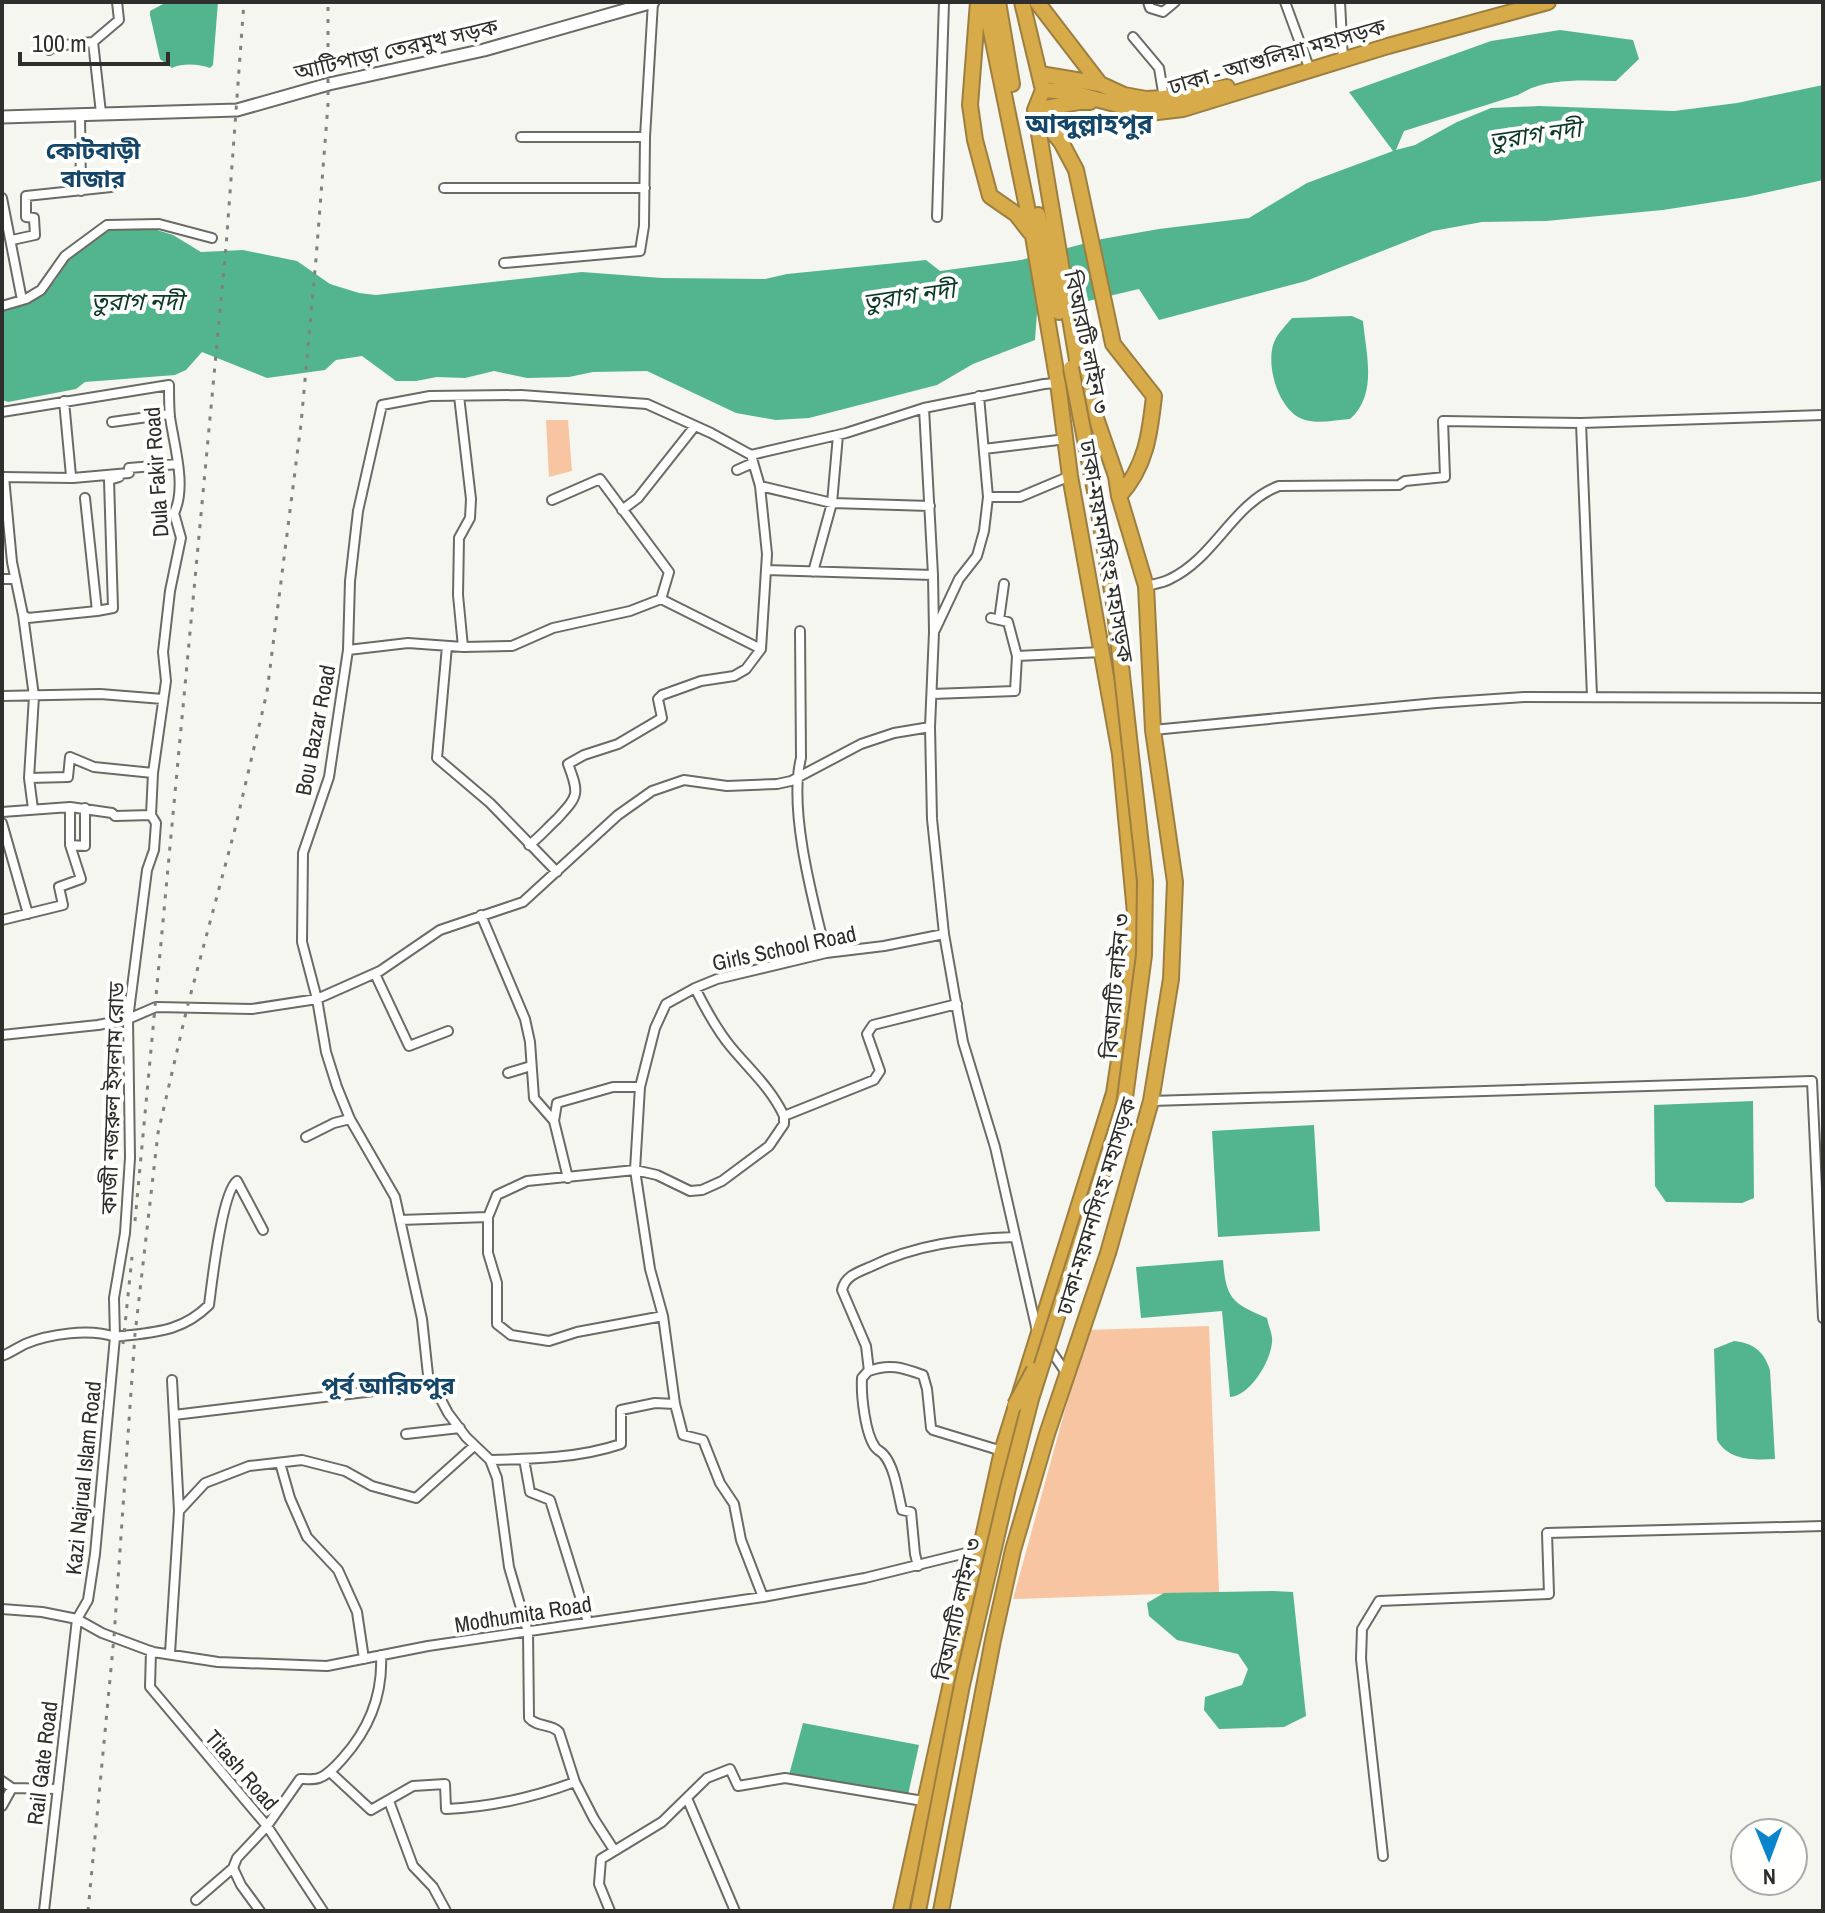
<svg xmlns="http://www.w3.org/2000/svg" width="1825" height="1913" font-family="'Archivo Narrow','Noto Sans Bengali',sans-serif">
	<rect width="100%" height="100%" fill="#f5f6ef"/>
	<!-- green -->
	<path fill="#f7c5a1" d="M 546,420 L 568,420 L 572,471 L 549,477 Z
		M 1209,1326 L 1219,1592 L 1013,1599 L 1087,1330 Z"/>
	<!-- water -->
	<path fill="#53b58d" d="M 167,2 L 218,2 L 213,65 L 210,68 C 199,64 183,63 172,68 L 160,59 L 150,15 L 150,11 Z
		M 1560,30 L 1633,40 L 1639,59 L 1616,81 C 1583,81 1547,77 1518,95 L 1404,131 L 1396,150 L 1415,145 L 1457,122 L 1491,108 L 1539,106 L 1674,111 L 1737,103 L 1823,85 L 1823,180 L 1746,197 L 1663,210 L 1546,221 L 1482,222 L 1433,231 L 1306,281 L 1159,320 L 1139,289 L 1037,313 L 1035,340 L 973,364 L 937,385 L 809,418 L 776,420 L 736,413 L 647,371 L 593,372 L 569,377 L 527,378 L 494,371 L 465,378 L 437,377 L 416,381 L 396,381 L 362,356 L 336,360 L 325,370 L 267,378 L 202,352 L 186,370 L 175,375 L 85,382 L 76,389 L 8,402 L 2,400 L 2,307 L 36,296 L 54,282 L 67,262 L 99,229 L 125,220 L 173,235 L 201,252 L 243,250 L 297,261 L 330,284 L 359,293 L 376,295 L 582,272 L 662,278 L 765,279 L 787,274 L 926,260 L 940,271 L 1021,260 L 1102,239 L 1159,229 L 1249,218 L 1307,183 L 1393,151 L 1349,92 L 1491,41 Z
		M 1352,316 L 1363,321 C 1366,354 1378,394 1350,419 C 1336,420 1319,424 1305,420 C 1278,413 1263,360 1276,338 C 1280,331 1287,324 1292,318 Z
		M 1753,1101 L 1754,1198 L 1742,1203 L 1666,1202 L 1655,1186 L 1654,1105 Z
		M 1314,1125 L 1320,1231 L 1218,1237 L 1212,1131 Z
		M 1223,1260 C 1226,1298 1231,1303 1267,1318 C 1268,1324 1271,1331 1272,1337 C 1274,1357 1251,1396 1230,1397 L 1222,1311 L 1141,1318 L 1136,1267 Z
		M 1734,1341 C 1753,1343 1764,1351 1770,1370 L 1775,1459 C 1754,1460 1729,1461 1717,1440 L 1714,1349 Z
		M 1273,1591 L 1293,1592 L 1306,1716 L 1284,1727 L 1219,1729 L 1204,1710 L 1205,1697 L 1242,1685 L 1248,1669 L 1238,1654 L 1177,1640 L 1149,1616 L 1147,1603 L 1164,1593 Z
		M 803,1723 L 919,1745 L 908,1795 L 789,1775 Z"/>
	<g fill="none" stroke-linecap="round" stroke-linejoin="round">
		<defs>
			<path id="street" d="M 1148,2 L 1150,8 L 1163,12 L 1175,2
				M 1285,2 L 1310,70
				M 1340,2 L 1343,60
				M 1133,37 L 1159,68 L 1164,98
				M 49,50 L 54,46 L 93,42
				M 101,113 L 93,42 L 119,20 L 117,2
				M 80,115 L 81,191
				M 521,137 L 645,137
				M 444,188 L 645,188
				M 2,198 L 22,300
				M 937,217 L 944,2
				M 12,240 L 35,235 L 34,218 L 26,217 L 26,196 L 111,187
				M 504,263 L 640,251 L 644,226 L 645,137 L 653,2
				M 2,306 L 26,299 L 41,290 L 65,256 L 107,225 L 159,224 L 212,238
				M 459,396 L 471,499 L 470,518 L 459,538 L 458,595 L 463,647
				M 64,401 L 71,476
				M 924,408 L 933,575 L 934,632 L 930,727 L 932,819 L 944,934 L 963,1042 L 995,1147 L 1037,1331
				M 2,412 L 169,385 C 169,396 169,407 170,417 C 174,445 187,487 174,513 L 181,538 L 170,591 L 163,652 L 166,681 L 153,773 L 151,815 L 156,823 L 154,850 L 147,870 L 128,1019 L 130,1158 L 125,1233 L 114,1298 L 115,1337 L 95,1554 L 88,1600 L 77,1619 L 44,1911
				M 112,422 L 169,414
				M 984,449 L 1066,439
				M 737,470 L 753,463
				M 2,477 L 73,478 L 129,473 L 129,468 L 178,464
				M 4,477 L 12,562 L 23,615 L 34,696 L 29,778 L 33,809
				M 760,486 L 832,503 L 930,506
				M 988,497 L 1020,497 L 1070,476
				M 552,500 L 600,479 L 669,572 L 661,599
				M 622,510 L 638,498 L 695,426
				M 766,570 L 933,575
				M 813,572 L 832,503 L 838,435
				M 2,579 L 14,579
				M 1146,586 C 1154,584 1163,583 1170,579 C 1215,558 1233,503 1279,486 L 1399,485 L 1405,481 L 1445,477 L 1443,421 L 1581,423
				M 97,611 L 113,608 L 109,480 L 119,477
				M 23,615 L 28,618 L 97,611 L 85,498
				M 991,618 L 1008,622 L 1017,656
				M 999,620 L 1004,584
				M 935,630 L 959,579 L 977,556 L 984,531 L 988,497 L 979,396
				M 800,631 L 801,758 C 788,809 813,901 826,953
				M 447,646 L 437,758 L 490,803 L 557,872
				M 348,650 L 408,643 L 463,647 L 512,646 L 553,628 L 630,611 L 661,599 L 761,649
				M 932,694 L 1015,691 L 1017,656 L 1102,652
				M 2,696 L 100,694 L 163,699
				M 1592,696 L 1581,423 L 1823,415
				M 1153,730 L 1436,703 L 1524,697 L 1823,698
				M 29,778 L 68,777 L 70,757 L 94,767 L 153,773
				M 70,807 L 70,845
				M 2,812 L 70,807 L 112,813 L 115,816 L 151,815
				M 2,823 L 28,914
				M 529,845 C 540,837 547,828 557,819 C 578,796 580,795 568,764 L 584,755 L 618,744 L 662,718 L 658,699 L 662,695 L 701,681 L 734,676 L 746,669 L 761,649 L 767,554 L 760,486 L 751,455
				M 481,915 L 525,1019 L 530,1042 L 534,1098 L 554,1121
				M 2,920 L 63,905 L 59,887 L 81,879 L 70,845 L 85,846 L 85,808
				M 375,974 L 409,1046 L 448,1031
				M 695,988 C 705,1008 716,1029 731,1047 C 750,1070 771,1088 784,1116 L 874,1080 L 880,1071 L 867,1034 L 873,1025 L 957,1004
				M 2,1035 L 98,1025 L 128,1019 L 156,1007 L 252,1009 L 317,999 L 380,971 L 440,930 L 523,902 L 618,815 L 652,791 L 684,780 L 727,786 L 777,784 L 791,781 L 861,744 L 894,733 L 930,727
				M 508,1073 L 531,1066
				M 1151,1101 L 1812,1081 L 1823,1318
				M 306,1137 L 334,1123 L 350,1119
				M 568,1178 L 554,1121 L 557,1103 L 613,1087 L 640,1087
				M 400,1220 L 488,1217
				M 663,1316 L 577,1332 L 549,1341 L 511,1335 L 497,1324 L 497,1283 L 488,1253 L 488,1217 L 497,1195 L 527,1181 L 635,1170 L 657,1175 L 690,1191 L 702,1190 L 722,1181 L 769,1146 L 784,1124 L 784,1116
				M 1047,1345 L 1067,1374
				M 2,1356 C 10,1353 17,1348 25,1344 C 49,1334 90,1328 115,1337 C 152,1332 181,1333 209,1305 C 212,1282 222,1192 237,1181 L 263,1230
				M 869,1370 L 862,1378 C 861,1395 865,1433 875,1447 C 877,1450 882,1452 884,1455 C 895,1468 898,1494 902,1510 L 911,1512 L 915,1554 L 918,1566
				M 675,1404 L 663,1316 L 650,1269 L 635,1170 L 640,1087 L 655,1028 L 666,1004 L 695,988 L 717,979 L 826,953 L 884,946 L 944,934
				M 174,1415 L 432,1384
				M 406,1434 L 460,1428
				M 1002,1451 L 933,1430 L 931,1428 L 927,1389 L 923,1375 C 903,1368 890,1363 869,1371 L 866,1346 L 842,1290 C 845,1276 858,1272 870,1267 C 916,1244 964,1239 1015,1237
				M 524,1459 L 530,1492 L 550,1500 L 588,1622
				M 490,1460 C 533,1459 580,1458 621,1444 L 621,1410 L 655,1403 L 675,1404 L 683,1435 L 703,1440 L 720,1483 L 734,1504 L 741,1540 L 763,1597
				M 280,1463 L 290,1498 L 307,1537 L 338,1570 L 357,1612 L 364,1659
				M 179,1511 L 205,1483 L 249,1466 L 302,1460 L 345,1471 L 372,1486 L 416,1498 L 474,1446
				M 2,1609 L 42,1612 L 77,1619 L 102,1633 L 153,1652 L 218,1662 L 327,1666 L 428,1646 L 763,1597 L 865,1578 L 978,1550
				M 151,1651 L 150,1687 L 267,1826 L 323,1911
				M 170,1653 L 179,1511 L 172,1380
				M 330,1772 L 371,1810 L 413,1786 L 445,1784 L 446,1809 C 492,1807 532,1798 575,1782
				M 2,1781 L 12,1788 L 58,1789
				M 687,1798 L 735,1911
				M 389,1801 L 413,1866 L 433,1887 L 446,1911
				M 2,1806 L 12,1788
				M 614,1850 L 594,1819 L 575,1782 L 559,1732 C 550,1723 538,1728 529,1718 L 528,1632 L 509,1567 L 497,1478 L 490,1460 L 466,1437 L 448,1413 L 428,1375 L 422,1319 L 395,1197 L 350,1119 L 337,1087 L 326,1052 L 317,999 L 302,942 L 303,853 L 329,777 L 348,650 L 350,581 L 358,511 L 382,405 L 430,396 L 521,395 L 647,404 L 711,433 L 751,455 L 846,433 L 924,408 L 1044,384 L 1058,383
				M 1383,1856 L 1361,1659 L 1362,1629 L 1379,1601 L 1549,1594 L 1547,1533 L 1823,1526
				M 233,1868 L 241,1885 L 260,1911
				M 196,1900 L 233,1868 L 237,1858 L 267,1826 L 300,1779 C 305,1779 313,1780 319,1778 C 328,1775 336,1766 343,1758 C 369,1729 383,1695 381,1655
				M 610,1911 L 599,1884 L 601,1859 L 662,1822 L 707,1778 L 730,1769 L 738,1786 L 785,1778 L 923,1801"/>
			<path id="secondary" d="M 2,117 L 237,110 L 329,84 L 484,50 L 653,2"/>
			<path id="highway" d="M 978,2 L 970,105 L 975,140 L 990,196 L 1016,214 L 1030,232
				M 998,2 L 1012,84
				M 1037,2 L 1100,84
				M 1040,74 L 1100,84 L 1124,95 L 1146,99 L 1164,98 L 1227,87
				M 1043,90 L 1069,92 L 1149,113 L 1183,109 L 1388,46 L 1548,2
				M 1090,102 L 1079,102 L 1035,110 L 1061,142 L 1076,170 L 1113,344 L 1154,396 C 1150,433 1146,467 1119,496
				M 1038,215 L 1059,312
				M 901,1911 L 1002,1451 L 1114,1093 L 1133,967 L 1135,913 L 1120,754 L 1070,476 L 1058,383 L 1033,236 L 985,2
				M 941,1911 L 993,1640 L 1013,1550 L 1047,1434 L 1108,1253 L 1151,1101 L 1171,979 L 1175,882 L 1153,730 L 1146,586 L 1119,496 L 1116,476 L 1078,366 L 1035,110 L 1043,90 L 1022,2"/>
		</defs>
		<!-- street casing -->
		<use href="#street" stroke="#6b6b65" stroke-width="12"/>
		<!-- secondary casing -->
		<use href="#secondary" stroke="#6b6b65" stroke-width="15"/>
		<!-- highway casing -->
		<use href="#highway" stroke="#9c7f40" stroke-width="18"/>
		<!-- street -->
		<use href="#street" stroke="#fff" stroke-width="8"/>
		<!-- secondary -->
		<use href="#secondary" stroke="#fff" stroke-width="11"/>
		<!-- highway -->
		<use href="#highway" stroke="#d7aa4a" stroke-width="14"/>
		<!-- rail -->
		<path stroke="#80817c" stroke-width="3" stroke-dasharray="4 8" stroke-linecap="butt" d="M 135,1221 L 226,247 L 244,2
			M 123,1344 L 132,1257
			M 88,1911 L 114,1637 L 135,1334 L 158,1133 L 187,1008 L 235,829 L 267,692 L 301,424 L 316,259 L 328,104 L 328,2"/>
		<defs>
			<path id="highway-bridge" d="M 1015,1405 L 1034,1370
				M 918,1911 L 962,1685 L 1008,1488 L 1031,1399 L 1124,1105 L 1144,955 L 1145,881 L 1114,603 L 1096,496 L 1071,368"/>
		</defs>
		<!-- highway-bridge casing -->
		<use href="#highway-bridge" stroke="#9c7f40" stroke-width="18" stroke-linecap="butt"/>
		<!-- highway-bridge -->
		<use href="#highway-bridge" stroke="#d7aa4a" stroke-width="14"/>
	</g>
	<g text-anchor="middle" stroke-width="8" stroke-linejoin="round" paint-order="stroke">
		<!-- street labels -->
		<g font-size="22" fill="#2e2e2c" stroke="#fffffe">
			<text transform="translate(396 49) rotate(-13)" y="8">আটিপাড়া তেরমুখ সড়ক</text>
			<text transform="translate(1277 56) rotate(-16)" y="8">ঢাকা - আশুলিয়া মহাসড়ক</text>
			<text transform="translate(1087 342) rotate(78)" y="8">বিআরটি লাইন ৩</text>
			<text transform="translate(156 472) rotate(-94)" y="8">Dula Fakir Road</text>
			<text transform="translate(1107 551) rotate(80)" y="8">ঢাকা-ময়মনসিংহ মহাসড়ক</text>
			<text transform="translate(315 730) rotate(-79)" y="8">Bou Bazar Road</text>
			<text transform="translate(784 948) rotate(-12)" y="8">Girls School Road</text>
			<text transform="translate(1115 986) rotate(-85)" y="8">বিআরটি লাইন ৩</text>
			<text transform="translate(112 1098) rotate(-88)" y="8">কাজী নজরুল ইসলাম রোড</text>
			<text transform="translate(1096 1206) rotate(-73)" y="8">ঢাকা-ময়মনসিংহ মহাসড়ক</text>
			<text transform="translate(83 1478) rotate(-84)" y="8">Kazi Najrual Islam Road</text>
			<text transform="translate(957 1609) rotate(-77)" y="8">বিআরটি লাইন ৩</text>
			<text transform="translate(523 1614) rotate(-9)" y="8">Modhumita Road</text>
			<text transform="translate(42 1763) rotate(-83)" y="8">Rail Gate Road</text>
			<text transform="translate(242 1770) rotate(49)" y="8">Titash Road</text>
		</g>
		<!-- water labels -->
		<g font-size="24" font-style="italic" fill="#0d3928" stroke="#fffffe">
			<text transform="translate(1535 135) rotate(-8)" y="8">তুরাগ নদী</text>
			<text transform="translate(909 296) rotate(-8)" y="8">তুরাগ নদী</text>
			<text x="137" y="310">তুরাগ নদী</text>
		</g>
		<!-- neighbourhood labels -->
		<g font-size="24" font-weight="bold" fill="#144669" stroke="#fffffe">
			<text x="93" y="159">কোটবাড়ী<tspan x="93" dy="28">বাজার</tspan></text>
			<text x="388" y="1394">পূর্ব আরিচপুর</text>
		</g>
		<!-- quarter labels -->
		<g font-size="26" font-weight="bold" fill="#144669" stroke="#fffffe">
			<text x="1089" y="133">আব্দুল্লাহপুর</text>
		</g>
	</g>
	<!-- border -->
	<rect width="1825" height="1913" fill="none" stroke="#2e2e2c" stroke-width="8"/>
	<!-- north arrow -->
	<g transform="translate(1769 1857) rotate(179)"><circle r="38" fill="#fffffe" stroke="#ababaa" stroke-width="2"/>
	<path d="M0-6L14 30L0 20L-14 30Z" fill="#0a85cd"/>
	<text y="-12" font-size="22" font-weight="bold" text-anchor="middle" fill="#2e2e2c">N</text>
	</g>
	<!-- scale -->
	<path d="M20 52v12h148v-12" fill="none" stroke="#2e2e2c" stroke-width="4"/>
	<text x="32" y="52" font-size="24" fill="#2e2e2c" stroke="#fffffe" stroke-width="6" paint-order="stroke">100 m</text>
</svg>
